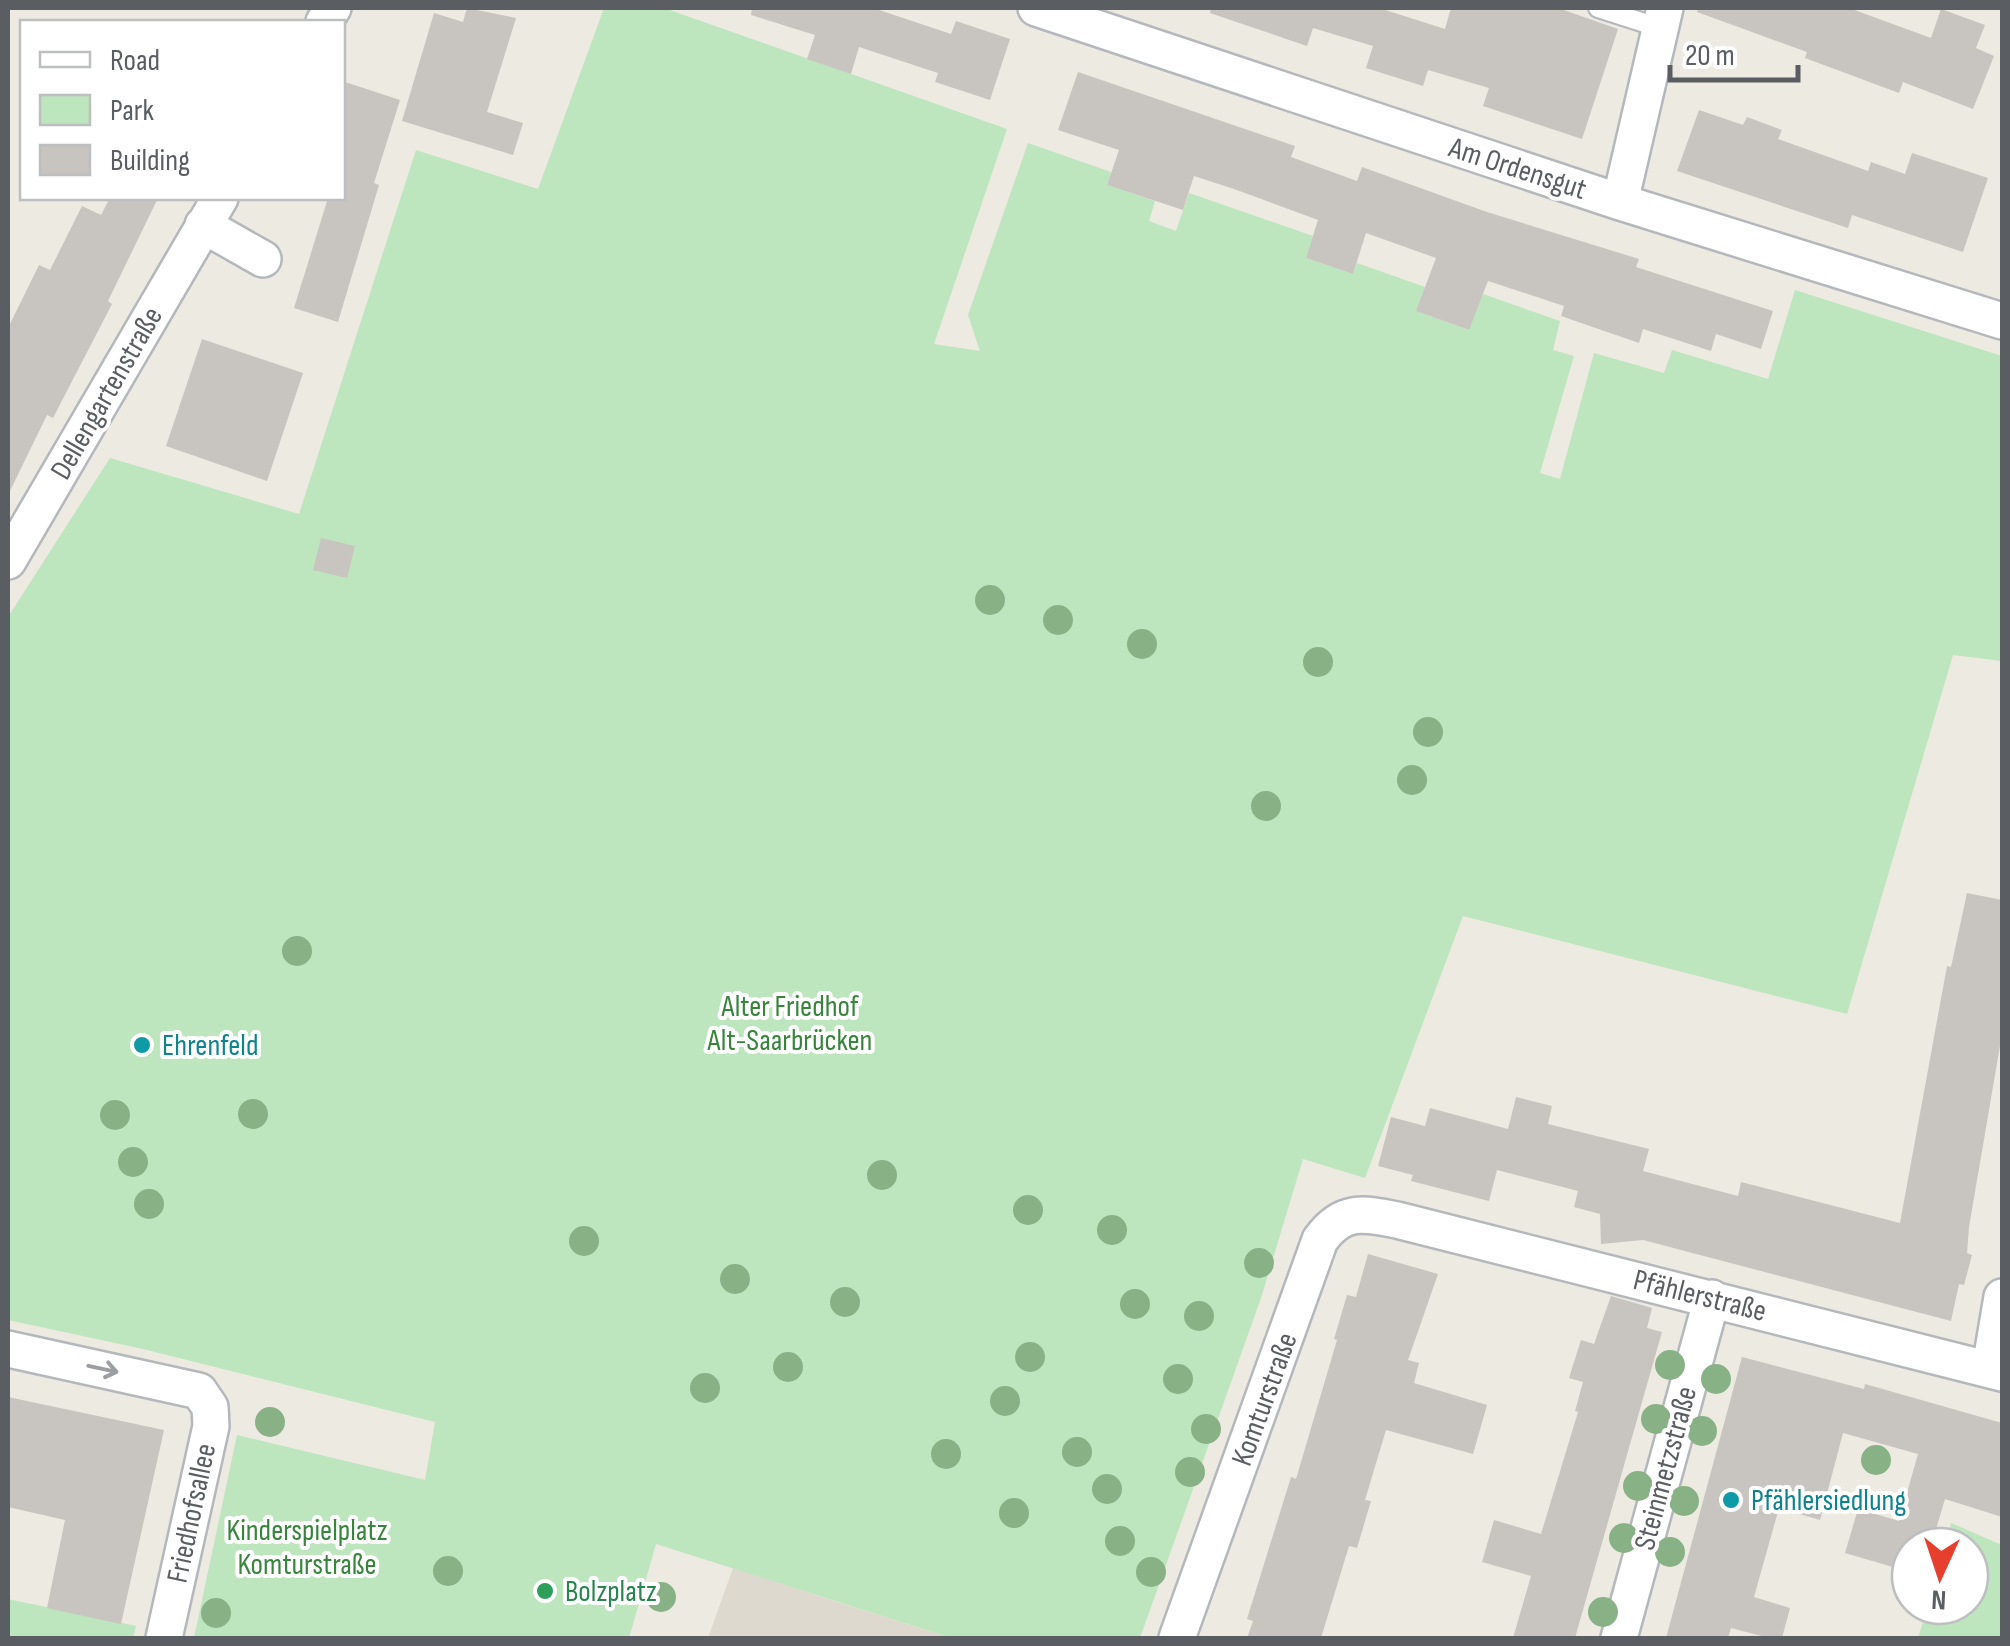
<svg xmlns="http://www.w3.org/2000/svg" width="2010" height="1646" font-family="'Sofia Sans Condensed',sans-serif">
	<rect width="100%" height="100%" fill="#edeae1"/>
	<!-- education -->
	<path fill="#ddd9cf" d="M 733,1568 L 831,1600 L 952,1638 L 708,1638 Z"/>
	<!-- green -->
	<path fill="#bde5be" d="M 604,8 L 664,8 L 1007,129 L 934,344 L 980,351 L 968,315 L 1028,143 L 1111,172 L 1107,185 L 1155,201 L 1149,221 L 1176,231 L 1189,193 L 1313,236 L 1306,258 L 1353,274 L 1357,263 L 1425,287 L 1417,311 L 1468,330 L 1483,294 L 1560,321 L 1553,350 L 1574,356 L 1540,473 L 1560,479 L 1594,353 L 1664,373 L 1672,350 L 1768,379 L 1795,290 L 2002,356 L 2002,661 L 1953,655 L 1847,1014 L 1463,916 L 1365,1178 L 1303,1159 L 1261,1298 L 1140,1638 L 952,1638 L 656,1544 L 629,1638 L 194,1638 L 237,1435 L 425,1480 L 435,1422 L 143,1349 L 8,1320 L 8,617 L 110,458 L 299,514 L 416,150 L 538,189 Z
		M 1951,1523 L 2002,1545 L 2002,1638 L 1918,1638 L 1928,1606 L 1970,1606 L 1970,1546 L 1945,1546 Z
		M 8,1599 L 136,1626 L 133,1638 L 8,1638 Z"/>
	<!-- building -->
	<path fill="#c8c4bf" d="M 467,8 L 516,18 L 487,112 L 523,123 L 513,155 L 402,121 L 434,13 L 463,22 Z
		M 752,8 L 873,8 L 951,34 L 956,21 L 1010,39 L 990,100 L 935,82 L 938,73 L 859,47 L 851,74 L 807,59 L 815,35 L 751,15 Z
		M 1211,8 L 1379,8 L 1445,29 L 1451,8 L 1558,8 L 1618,29 L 1582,139 L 1483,106 L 1489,88 L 1428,70 L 1423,86 L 1366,68 L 1373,46 L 1313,28 L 1307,46 L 1210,13 Z
		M 1698,8 L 1849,8 L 1931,38 L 1941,9 L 1985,25 L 1976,48 L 1994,56 L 1973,109 L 1903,82 L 1899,93 L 1805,58 L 1807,52 L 1697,12 Z
		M 1078,72 L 1295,146 L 1291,157 L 1357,181 L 1362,167 L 1487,212 L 1639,259 L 1636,267 L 1773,311 L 1761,349 L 1716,334 L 1711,351 L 1643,329 L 1639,343 L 1561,316 L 1564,306 L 1488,281 L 1469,330 L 1416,311 L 1436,258 L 1366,233 L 1353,274 L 1306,258 L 1318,220 L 1234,189 L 1194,176 L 1183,210 L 1107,185 L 1119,150 L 1058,130 Z
		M 342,81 L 400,100 L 374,183 L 379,185 L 338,322 L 294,308 L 328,198 L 342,198 Z
		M 1699,110 L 1743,125 L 1747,117 L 1782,130 L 1778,139 L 1868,171 L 1871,162 L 1905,174 L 1912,153 L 1988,178 L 1963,252 L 1852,215 L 1848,228 L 1677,171 Z
		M 110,198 L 158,198 L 108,301 L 112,304 L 53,418 L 47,415 L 8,495 L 8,328 L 39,265 L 50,270 L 82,206 L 101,215 Z
		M 202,339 L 303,373 L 267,481 L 166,446 Z
		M 321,538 L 355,546 L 347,578 L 313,570 Z
		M 1967,893 L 2002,900 L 2002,1034 L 1969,1227 L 1967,1253 L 1972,1255 L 1964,1285 L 1959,1284 L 1951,1321 L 1643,1240 L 1601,1244 L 1600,1214 L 1574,1207 L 1578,1191 L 1497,1170 L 1489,1201 L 1411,1181 L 1413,1175 L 1378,1166 L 1391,1117 L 1425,1126 L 1430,1108 L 1508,1129 L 1516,1097 L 1552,1106 L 1548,1124 L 1649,1149 L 1643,1171 L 1738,1196 L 1741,1182 L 1900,1223 L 1947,966 L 1951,967 Z
		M 1368,1254 L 1438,1274 L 1408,1360 L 1419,1363 L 1414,1383 L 1487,1405 L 1473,1454 L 1386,1430 L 1365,1500 L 1371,1501 L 1357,1548 L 1349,1546 L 1321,1638 L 1247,1638 L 1253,1621 L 1247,1619 L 1291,1477 L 1296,1479 L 1337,1340 L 1334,1339 L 1347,1295 L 1356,1297 Z
		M 1611,1296 L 1652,1308 L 1647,1328 L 1662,1332 L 1648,1381 L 1575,1638 L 1513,1638 L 1531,1576 L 1482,1562 L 1494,1520 L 1541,1534 L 1578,1412 L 1575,1411 L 1583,1382 L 1569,1378 L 1581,1340 L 1594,1344 Z
		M 1742,1357 L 1864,1389 L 1865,1384 L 2002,1423 L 2002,1517 L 1945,1499 L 1931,1546 L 1910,1546 L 1910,1572 L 1845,1553 L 1858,1509 L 1899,1521 L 1918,1454 L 1843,1433 L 1820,1520 L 1779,1508 L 1754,1597 L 1790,1608 L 1782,1638 L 1769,1638 L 1731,1628 L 1728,1638 L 1666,1638 Z
		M 8,1397 L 164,1430 L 121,1624 L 47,1608 L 65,1520 L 8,1507 Z"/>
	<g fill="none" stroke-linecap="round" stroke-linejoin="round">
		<defs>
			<path id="service" d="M 1598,8 L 1660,28"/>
			<path id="minor" d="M 1036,8 L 1620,202 L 2002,321
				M 324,22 L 333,8
				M 1620,202 L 1665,8
				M 203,225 L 263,259
				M 8,561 L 220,198
				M 8,1349 L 199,1391 L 210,1407 L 211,1426 L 164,1638
				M 1990,1368 L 2002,1297
				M 1177,1638 L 1320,1240 C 1342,1209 1363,1213 1397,1220 L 2002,1373
				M 1619,1638 L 1712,1298"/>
		</defs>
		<!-- service casing -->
		<use href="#service" stroke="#b4b7bc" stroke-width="22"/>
		<!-- minor casing -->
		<use href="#minor" stroke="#b4b7bc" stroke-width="40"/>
		<!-- service -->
		<use href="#service" stroke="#fff" stroke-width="18"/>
		<!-- minor -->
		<use href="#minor" stroke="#fff" stroke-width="35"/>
	</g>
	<!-- trees -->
	<g fill="#88b286">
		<circle cx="990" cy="600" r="15"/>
		<circle cx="1058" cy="620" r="15"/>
		<circle cx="1142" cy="644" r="15"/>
		<circle cx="1318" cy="662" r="15"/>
		<circle cx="1428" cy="732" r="15"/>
		<circle cx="1412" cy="780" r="15"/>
		<circle cx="1266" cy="806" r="15"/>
		<circle cx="297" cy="951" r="15"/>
		<circle cx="253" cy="1114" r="15"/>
		<circle cx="115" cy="1115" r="15"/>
		<circle cx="133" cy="1162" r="15"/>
		<circle cx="882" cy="1175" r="15"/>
		<circle cx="149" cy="1204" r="15"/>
		<circle cx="1028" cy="1210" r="15"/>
		<circle cx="1112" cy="1230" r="15"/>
		<circle cx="584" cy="1241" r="15"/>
		<circle cx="1259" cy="1263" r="15"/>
		<circle cx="735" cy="1279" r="15"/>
		<circle cx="845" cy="1302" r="15"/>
		<circle cx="1135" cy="1304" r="15"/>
		<circle cx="1199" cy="1316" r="15"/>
		<circle cx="1030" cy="1357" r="15"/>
		<circle cx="1670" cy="1365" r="15"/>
		<circle cx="788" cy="1367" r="15"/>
		<circle cx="1178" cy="1379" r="15"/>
		<circle cx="1716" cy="1379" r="15"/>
		<circle cx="705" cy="1388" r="15"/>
		<circle cx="1005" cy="1401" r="15"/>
		<circle cx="1656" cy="1419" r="15"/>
		<circle cx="270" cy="1422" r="15"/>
		<circle cx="1206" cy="1429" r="15"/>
		<circle cx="1702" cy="1431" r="15"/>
		<circle cx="1077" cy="1452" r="15"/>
		<circle cx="946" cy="1454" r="15"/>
		<circle cx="1876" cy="1460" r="15"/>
		<circle cx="1190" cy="1472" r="15"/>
		<circle cx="1638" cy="1486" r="15"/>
		<circle cx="1107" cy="1489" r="15"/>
		<circle cx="1684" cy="1501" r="15"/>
		<circle cx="1014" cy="1513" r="15"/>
		<circle cx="1624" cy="1538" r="15"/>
		<circle cx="1120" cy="1541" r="15"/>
		<circle cx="1670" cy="1552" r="15"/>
		<circle cx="448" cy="1571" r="15"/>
		<circle cx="1151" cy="1572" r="15"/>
		<circle cx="661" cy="1597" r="15"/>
		<circle cx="1603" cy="1612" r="15"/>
		<circle cx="216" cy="1613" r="15"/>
	</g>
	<!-- one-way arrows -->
	<defs><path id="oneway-shaft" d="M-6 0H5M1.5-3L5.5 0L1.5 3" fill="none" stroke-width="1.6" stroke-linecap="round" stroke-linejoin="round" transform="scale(2.5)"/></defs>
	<use stroke="#9c9ea1" href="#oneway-shaft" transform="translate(103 1369) rotate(12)"/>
	<!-- markers -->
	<g fill="#0f9aa8" stroke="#fff" stroke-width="4">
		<circle cx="142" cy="1045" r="10"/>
		<circle cx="1731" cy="1500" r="10"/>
	</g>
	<circle fill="#2e9e5b" stroke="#fff" stroke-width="4" cx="545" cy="1591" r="10"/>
	<g text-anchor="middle" stroke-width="8" stroke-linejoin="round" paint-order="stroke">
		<!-- street labels -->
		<g font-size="30" fill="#5a5d62" stroke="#fff">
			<text transform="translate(1518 168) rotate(18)" y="10">Am Ordensgut</text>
			<text transform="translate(106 393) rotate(-60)" y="10">Dellengartenstraße</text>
			<text transform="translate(1700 1295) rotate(14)" y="10">Pfählerstraße</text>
			<text transform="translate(1264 1399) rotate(-70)" y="10">Komturstraße</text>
			<text transform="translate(1665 1468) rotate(-75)" y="10">Steinmetzstraße</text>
			<text transform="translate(191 1513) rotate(-78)" y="10">Friedhofsallee</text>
		</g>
		<!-- park labels -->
		<g font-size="30" fill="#36853b" stroke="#fff">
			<text x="790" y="1016">Alter Friedhof<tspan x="790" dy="34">Alt-Saarbrücken</tspan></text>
			<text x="307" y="1540">Kinderspielplatz<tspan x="307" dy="34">Komturstraße</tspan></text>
		</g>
		<!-- culture labels -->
		<g font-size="30" fill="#0d838f" stroke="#fff" text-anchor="start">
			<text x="162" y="1055">Ehrenfeld</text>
			<text x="1751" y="1510">Pfählersiedlung</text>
		</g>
		<!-- leisure labels -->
		<g font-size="30" fill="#27864d" stroke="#fff" text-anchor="start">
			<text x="565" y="1601">Bolzplatz</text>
		</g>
	</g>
	<!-- border -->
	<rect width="2010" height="1646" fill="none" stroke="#5a5d62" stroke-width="20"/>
	<!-- legend -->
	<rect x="20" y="20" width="325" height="180" fill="#ffffff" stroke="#bdbec0" stroke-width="2.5"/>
	<rect x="40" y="52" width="50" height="15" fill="#ffffff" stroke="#bdbec0" stroke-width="2.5"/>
	<text x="110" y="70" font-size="30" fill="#5a5d62">Road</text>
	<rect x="40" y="95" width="50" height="30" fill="#bde5be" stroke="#bdbec0" stroke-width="2.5"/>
	<text x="110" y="120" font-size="30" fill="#5a5d62">Park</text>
	<rect x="40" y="145" width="50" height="30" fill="#c8c4bf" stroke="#bdbec0" stroke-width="2.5"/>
	<text x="110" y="170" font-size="30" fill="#5a5d62">Building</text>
	<!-- north arrow -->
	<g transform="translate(1940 1576) rotate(183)"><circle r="48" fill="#ffffff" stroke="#bdbec0" stroke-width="2.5"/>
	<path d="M0-8L18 38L0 25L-18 38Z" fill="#e73f2d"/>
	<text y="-15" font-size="28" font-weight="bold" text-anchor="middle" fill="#5a5d62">N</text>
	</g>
	<!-- scale -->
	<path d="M1670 65v15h128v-15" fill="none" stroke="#5a5d62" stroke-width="5"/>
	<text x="1685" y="65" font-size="30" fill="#5a5d62" stroke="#ffffff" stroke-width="8" paint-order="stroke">20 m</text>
</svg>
